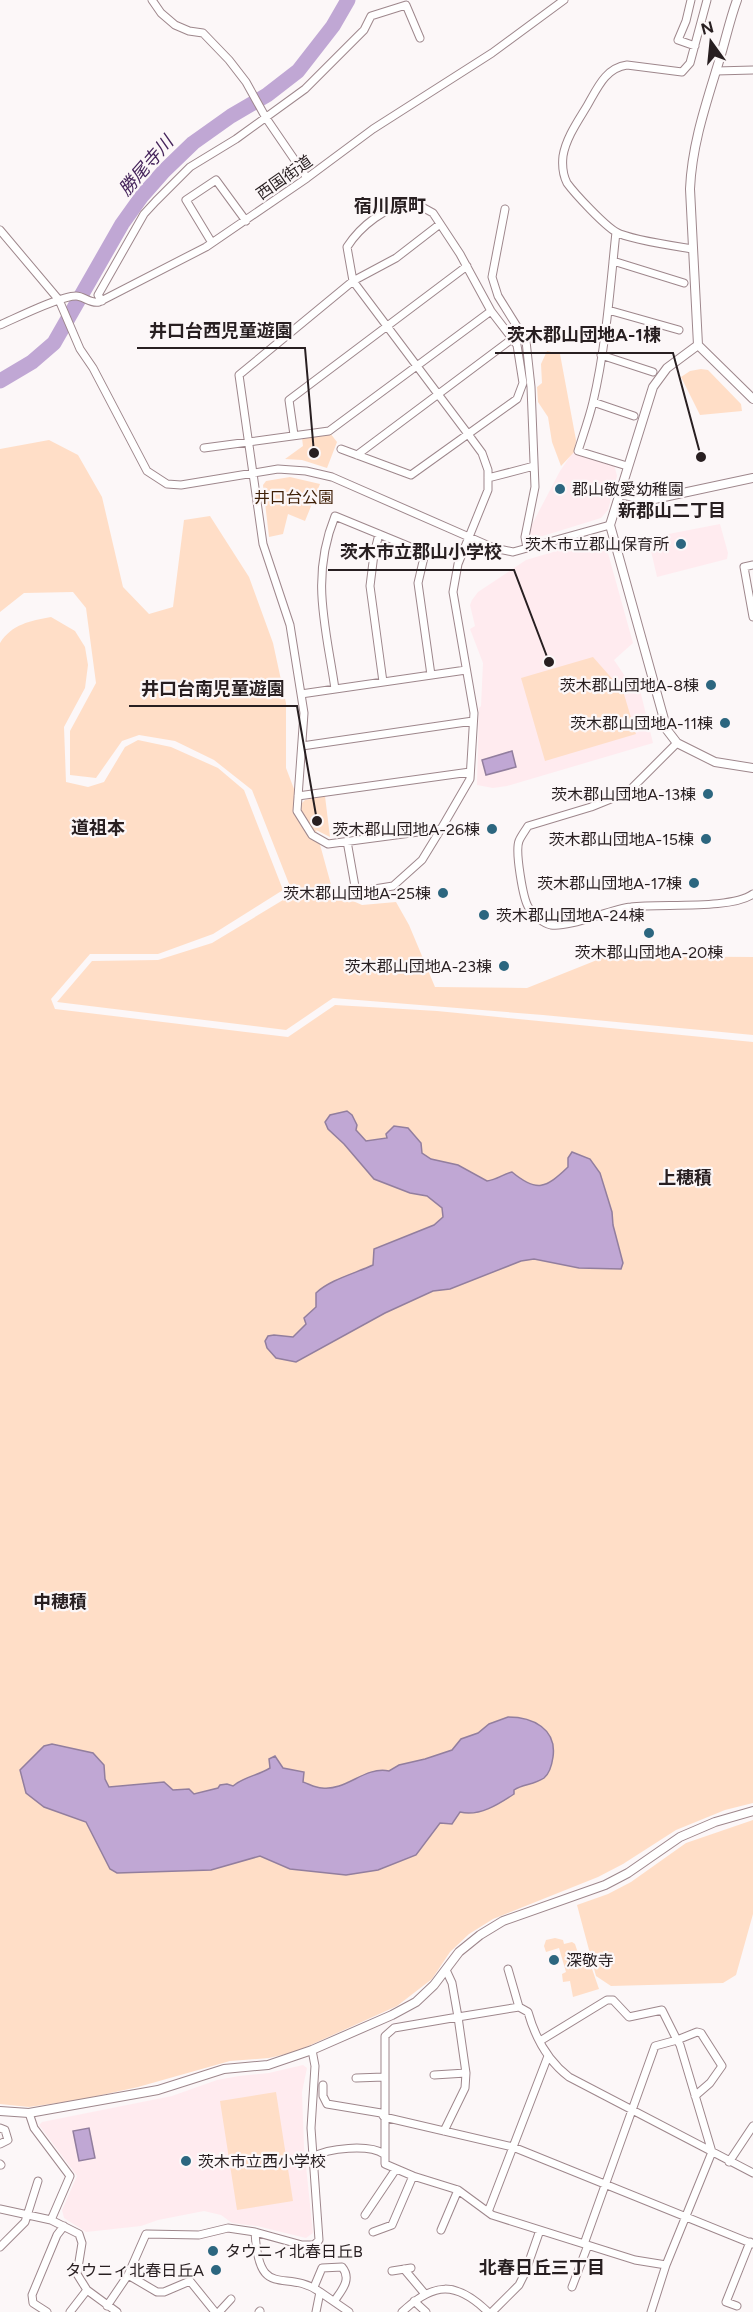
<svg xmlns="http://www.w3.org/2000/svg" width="753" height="2312" font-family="Figtree,'Noto Sans JP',sans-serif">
	<rect width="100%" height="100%" fill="#fcf7f8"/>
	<!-- built -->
	<path fill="#ffebef" d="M 573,452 L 614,464 L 617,476 L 608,510 L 601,518 L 533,539 L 526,536 L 560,471 Z
		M 720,524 L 728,553 L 727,559 L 657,577 L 648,538 Z
		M 600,538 L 606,546 L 633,643 L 614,660 L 633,688 L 640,690 L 653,743 L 507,786 L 493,788 L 477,785 L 479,708 L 481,706 L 483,663 L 470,629 L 475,626 L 470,605 L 472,600 L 478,592 L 526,560 Z
		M 303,2065 L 307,2068 L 302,2092 L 304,2147 L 313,2233 L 306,2238 L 257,2226 L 232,2223 L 221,2215 L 204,2211 L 158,2220 L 141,2226 L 86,2232 L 64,2218 L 62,2210 L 77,2176 L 39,2125 L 42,2122 L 172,2096 L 217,2080 L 239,2076 L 269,2073 Z"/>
	<!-- green -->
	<path fill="#ffdec7" d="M 547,351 L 560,354 L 576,440 L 575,451 L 561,466 L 552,442 L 548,417 L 538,402 L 537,387 L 542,383 L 541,364 Z
		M 701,369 L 708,370 L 741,404 L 742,411 L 700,415 L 681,377 L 690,371 Z
		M 330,433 L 337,442 L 327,468 L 302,460 L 285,459 L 303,446 L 302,438 Z
		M 49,440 L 78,455 L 102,497 L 123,587 L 149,614 L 173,607 L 184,520 L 210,516 L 249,577 L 273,643 L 286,703 L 286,768 L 299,802 L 301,804 L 305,800 L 325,796 L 330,837 L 316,830 L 333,892 L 362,905 L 396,902 L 409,925 L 435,987 L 527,988 L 607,956 L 753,957 L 753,1035 L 543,1015 L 333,998 L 286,1030 L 57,1002 L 92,961 L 158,960 L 212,943 L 293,894 L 252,790 L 214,760 L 175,741 L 139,735 L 122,741 L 96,778 L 70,775 L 70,731 L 96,683 L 86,608 L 73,592 L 24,593 L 0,612 L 0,449 Z
		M 290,477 L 320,484 L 305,521 L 288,514 L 283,534 L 269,537 L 263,485 L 266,481 Z
		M 51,617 L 75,631 L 85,647 L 88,665 L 85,688 L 64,727 L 66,782 L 88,787 L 104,782 L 125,747 L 138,740 L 171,747 L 218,768 L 244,790 L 283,890 L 213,934 L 158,954 L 90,954 L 51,999 L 55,1009 L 288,1037 L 335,1005 L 437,1011 L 753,1042 L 753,1803 L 725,1810 L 676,1830 L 623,1864 L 598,1877 L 493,1919 L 469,1934 L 450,1952 L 432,1979 L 397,2006 L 295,2052 L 269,2058 L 230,2061 L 138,2087 L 79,2100 L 29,2107 L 0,2104 L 0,643 C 12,624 30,621 51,617 Z
		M 593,657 L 623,691 L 636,734 L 545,761 L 521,678 Z
		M 753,1820 L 753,1914 L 736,1975 L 723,1983 L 611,1986 L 596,1976 L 577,1905 L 608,1894 L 631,1882 L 686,1843 Z
		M 555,1938 L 563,1940 L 564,1944 L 572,1942 L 575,1944 L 581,1962 L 590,1963 L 599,1989 L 573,1997 L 570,1981 L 563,1982 L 562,1974 L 566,1972 L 559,1948 L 546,1952 L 544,1946 L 546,1940 Z
		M 276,2092 L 293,2201 L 237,2210 L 220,2101 Z"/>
	<!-- water -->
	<path fill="#c0a7d4" stroke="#927e9e" stroke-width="1.5" d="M 512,751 L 516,767 L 486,775 L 482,760 Z
		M 347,1111 L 352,1115 L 357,1125 L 356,1130 L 366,1141 L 387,1138 L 386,1134 L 394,1126 L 408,1128 L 421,1143 L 422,1153 L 431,1159 L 458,1165 L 487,1181 C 497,1180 503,1174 512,1172 C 537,1193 546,1188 568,1167 L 568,1158 L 572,1152 L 590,1159 L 600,1173 L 612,1212 L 613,1225 L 623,1263 L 621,1269 L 579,1268 L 534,1259 L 521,1261 L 450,1289 L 433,1291 L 385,1313 L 296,1362 L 276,1358 L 267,1348 L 265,1341 L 268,1336 L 274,1335 L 293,1337 L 306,1324 L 304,1318 L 316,1307 L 316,1293 C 329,1280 356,1273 373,1265 L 374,1249 L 434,1225 L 443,1217 L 442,1208 L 427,1196 L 410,1193 L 374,1179 L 344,1144 L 328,1129 L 325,1122 L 330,1115 Z
		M 508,1717 C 533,1717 557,1729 553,1757 C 552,1764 549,1774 544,1778 C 534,1785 523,1784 514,1790 L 514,1794 C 499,1804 479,1817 460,1812 L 452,1824 L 440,1823 L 416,1855 L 378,1870 L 346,1875 L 290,1869 L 260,1856 L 211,1870 L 117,1873 L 110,1869 L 86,1822 L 44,1807 L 26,1793 L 20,1770 L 44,1746 L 52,1744 L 93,1753 L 104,1765 L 105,1779 L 109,1787 L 164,1782 L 173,1790 L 189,1789 L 194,1794 L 218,1788 L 220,1785 L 227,1784 L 233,1786 C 245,1776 257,1776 270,1768 L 269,1759 L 275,1756 L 283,1768 L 304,1772 L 303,1782 C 309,1784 316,1788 322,1788 C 347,1791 364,1766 389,1771 L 399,1765 L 425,1759 L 452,1750 L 461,1739 L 478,1733 L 489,1724 Z
		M 89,2128 L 95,2158 L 79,2161 L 73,2131 Z"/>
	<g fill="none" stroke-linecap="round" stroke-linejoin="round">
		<!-- river -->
		<path stroke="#c0a7d4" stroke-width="15" d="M 0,381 L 32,362 L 54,343 L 122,224 L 142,196 L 164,171 L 193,143 L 231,116 L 267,95 L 298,71 L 333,26 L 348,0"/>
		<defs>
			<path id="minor" d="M 152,0 L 161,13 L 175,25 L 189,31 L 203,33 L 229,60 L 246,82 L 266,118 L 307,178
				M 691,0 L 686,21 L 678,40 L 695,46
				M 716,71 L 753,70
				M 505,209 L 492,277 L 498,296 L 526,341 L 531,387 L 535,487 L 525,537 L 527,548
				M 0,230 L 59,300 L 80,349 L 93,368 L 147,471 L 167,484 L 181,485 L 278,469 L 306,471 L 332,477 L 494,548 L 513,552 L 610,525
				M 616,232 C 610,289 606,347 593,402 C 589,419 583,435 578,451 L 627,466
				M 212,243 L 186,200 L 216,180 L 246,221
				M 693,249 C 675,246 630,240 616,232 C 604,225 575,194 567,183 C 563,175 562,165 563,156 C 566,138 578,121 587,106 C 597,89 605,68 627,65 L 682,72 L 690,63 L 707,0
				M 613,261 L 684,283
				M 102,301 L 98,295 L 144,214 L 156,201 L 190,167 L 236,139 L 305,89 L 364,30 L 371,16 L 406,5 L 420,38
				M 608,310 L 679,330
				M 0,325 C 16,318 60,296 76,296 C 84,296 90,304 99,302 L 206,247 L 307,178 L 373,129 L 492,53 L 564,0
				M 601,355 L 653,372
				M 593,402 L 634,416
				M 294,435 L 289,400 L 467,266
				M 204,448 L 329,431 L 491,311
				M 341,449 L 411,475 L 517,399 L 523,383 L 517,345 L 491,311 L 460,254 L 433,213 L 411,201 C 386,207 361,225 347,247 L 353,281 L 239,375 L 263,544 L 290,625 L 304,713 L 297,811 L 312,835 L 328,844 L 441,829 L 470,779 L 474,713 L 453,592 L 458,564 L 488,490 L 488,470 L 482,453 L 468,434 L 353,281 L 396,258 L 440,224
				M 357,455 L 512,339
				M 488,478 L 534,466
				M 379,534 L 374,554 L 370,586 L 383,682
				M 753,565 L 744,567 L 753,617
				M 335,689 C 326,627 310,578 335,516 L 425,553 L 418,583 L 431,675
				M 301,694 L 466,670
				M 677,743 L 628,792 L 591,807 L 528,826 C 525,831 521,836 519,841 C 515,851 523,900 529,908 C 533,915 543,923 551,925 C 569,928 611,909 631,907 C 660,903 731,910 753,894
				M 302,746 L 473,721
				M 298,796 L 470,772
				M 347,841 L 356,892 L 393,886 L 422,860 L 441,829
				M 508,1969 L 519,2007
				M 446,1970 L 452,1983 L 458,2017 L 519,2007 L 528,2012 C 535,2037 548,2061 569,2077 L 753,2173
				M 540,2041 L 607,2000 L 613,2000 L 629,2017 L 662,2010 L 677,2040 L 697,2032 L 701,2033 L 722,2066 L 710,2083 L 695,2096
				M 434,2075 L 466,2073
				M 356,2078 L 384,2077
				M 323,2085 L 323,2096 L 327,2104 L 381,2113 L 384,2117 L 513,2147 L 753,2244
				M 29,2113 L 34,2128 L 70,2176 L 51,2220 L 79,2234 L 82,2243 L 77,2274 L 87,2290 L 117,2312
				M 0,2128 L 5,2130 L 8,2140 L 0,2144
				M 444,2131 L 465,2088 L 466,2073 L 458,2017 L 394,2028 L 385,2036 L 385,2164 L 413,2176 L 458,2190 L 492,2215 L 635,2260 L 666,2265
				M 313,2157 C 328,2148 369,2144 384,2154
				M 729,2162 L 753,2126
				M 0,2164 L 1,2165
				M 0,2209 L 51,2220
				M 488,2212 L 548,2056
				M 365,2215 L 396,2169
				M 441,2230 L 458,2190
				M 255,2232 C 259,2303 285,2267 320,2292
				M 373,2232 L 392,2225 L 413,2176
				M 584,2244 L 655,2046 L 677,2040 L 680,2045 L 712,2152 L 666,2265 L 651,2312
				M 0,2247 L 25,2222 L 38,2181
				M 404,2269 L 425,2294
				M 392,2271 L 411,2268
				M 128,2275 L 157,2292 L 164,2292 L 190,2281 L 215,2312
				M 314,2287 L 322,2268 L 342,2267 C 352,2279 342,2290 335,2300
				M 572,2287 L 588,2245
				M 414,2301 L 426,2312
				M 107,2306 L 128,2275 L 146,2234 L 199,2235 L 228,2228 L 255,2232 L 302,2245 L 314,2245 L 319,2240 L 311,2128 L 315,2066 L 312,2050
				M 737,2306 L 726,2302 L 750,2242
				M 47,2312 L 33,2303 L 32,2295 L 57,2235 L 64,2226
				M 70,2312 L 87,2290
				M 219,2312 L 231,2299
				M 259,2312 L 260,2311
				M 316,2312 L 320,2292 L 349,2312
				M 402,2312 C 434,2282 456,2281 488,2312
				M 492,2312 L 519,2285 L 525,2273 L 540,2230"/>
			<path id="tertiary" d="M 737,0 C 730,19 726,38 720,58 C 707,101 692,143 690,189 L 698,345 L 753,399
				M 698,345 L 667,368 L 653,387 L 610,525 L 667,730 L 677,743 L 715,762 L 753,768
				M 619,494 L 650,500 L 753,478
				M 0,2111 L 29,2113 L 158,2090 L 224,2069 L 268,2065 L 312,2050 L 392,2015 L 416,2002 L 434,1985 L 459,1952 L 480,1935 L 503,1921 L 605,1885 L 628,1873 L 680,1837 L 715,1822 L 753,1811"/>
		</defs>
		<!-- minor casing -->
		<use href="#minor" stroke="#9e878c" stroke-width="9"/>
		<!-- tertiary casing -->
		<use href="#tertiary" stroke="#9e878c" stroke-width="10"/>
		<!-- minor -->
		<use href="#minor" stroke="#fff" stroke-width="7"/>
		<!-- tertiary -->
		<use href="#tertiary" stroke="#fff" stroke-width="8"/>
	</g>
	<!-- markers -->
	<g fill="#2c667f" stroke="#fcf7f8" stroke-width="2">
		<circle cx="560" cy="489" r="6"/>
		<circle cx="681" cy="544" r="6"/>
		<circle cx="711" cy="685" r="6"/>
		<circle cx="725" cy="723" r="6"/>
		<circle cx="708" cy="794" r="6"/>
		<circle cx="492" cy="829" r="6"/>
		<circle cx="706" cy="839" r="6"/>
		<circle cx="694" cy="883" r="6"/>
		<circle cx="443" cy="893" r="6"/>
		<circle cx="484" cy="915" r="6"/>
		<circle cx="649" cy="933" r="6"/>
		<circle cx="504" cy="966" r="6"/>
		<circle cx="554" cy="1960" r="6"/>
		<circle cx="186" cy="2161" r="6"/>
		<circle cx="213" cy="2251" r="6"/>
		<circle cx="216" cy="2270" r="6"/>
	</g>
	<g text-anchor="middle" stroke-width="4.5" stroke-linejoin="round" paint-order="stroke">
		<!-- street labels -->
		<g font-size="16" fill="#281f21" stroke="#fcf7f8">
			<text transform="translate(284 177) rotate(-35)" y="6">西国街道</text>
		</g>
		<!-- poi labels -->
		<g font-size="16" fill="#281f21" stroke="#fcf7f8" text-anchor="end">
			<text x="572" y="495" text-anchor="start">郡山敬愛幼稚園</text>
			<text x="669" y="550">茨木市立郡山保育所</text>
			<text x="699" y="691">茨木郡山団地A-8棟</text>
			<text x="713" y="729">茨木郡山団地A-11棟</text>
			<text x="696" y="800">茨木郡山団地A-13棟</text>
			<text x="480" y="835">茨木郡山団地A-26棟</text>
			<text x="694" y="845">茨木郡山団地A-15棟</text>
			<text x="682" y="889">茨木郡山団地A-17棟</text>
			<text x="431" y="899">茨木郡山団地A-25棟</text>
			<text x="496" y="921" text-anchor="start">茨木郡山団地A-24棟</text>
			<text x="649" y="958" text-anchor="middle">茨木郡山団地A-20棟</text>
			<text x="492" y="972">茨木郡山団地A-23棟</text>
			<text x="566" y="1966" text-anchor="start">深敬寺</text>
			<text x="198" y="2167" text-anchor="start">茨木市立西小学校</text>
			<text x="225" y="2257" text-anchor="start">タウニィ北春日丘B</text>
			<text x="204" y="2276">タウニィ北春日丘A</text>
		</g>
		<!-- park labels -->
		<g font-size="16" fill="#402108" stroke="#fcf7f8">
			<text x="294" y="503">井口台公園</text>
		</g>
		<!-- water labels -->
		<g font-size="18" font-style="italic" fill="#46255c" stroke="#fcf7f8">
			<text transform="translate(146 166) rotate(-49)" y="6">勝尾寺川</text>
		</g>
		<!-- neighbourhood labels -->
		<g font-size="18" font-weight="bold" fill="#281f21" stroke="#fcf7f8">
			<text x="390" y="212">宿川原町</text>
			<text x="672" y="517">新郡山二丁目</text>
			<text x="98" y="834">道祖本</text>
			<text x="685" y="1184">上穂積</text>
			<text x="60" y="1608">中穂積</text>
			<text x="542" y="2274">北春日丘三丁目</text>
		</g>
	</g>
	<!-- callouts -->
	<path fill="none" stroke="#281f21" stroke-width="2" d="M314 453L305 348H137M701 457L673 353H495M549 662L514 570H328M317 821L297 706H129"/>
	<g fill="#281f21" stroke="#fcf7f8" stroke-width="2">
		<circle cx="314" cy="453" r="6"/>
		<circle cx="701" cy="457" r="6"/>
		<circle cx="549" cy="662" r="6"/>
		<circle cx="317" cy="821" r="6"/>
	</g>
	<g font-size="18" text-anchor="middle" font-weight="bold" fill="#281f21" stroke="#fcf7f8" stroke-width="4.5" stroke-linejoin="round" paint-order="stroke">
		<text x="221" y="337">井口台西児童遊園</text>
		<text x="584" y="341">茨木郡山団地A-1棟</text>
		<text x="421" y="558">茨木市立郡山小学校</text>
		<text x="213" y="695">井口台南児童遊園</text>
	</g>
	<!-- north arrow -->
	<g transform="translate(711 42) rotate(345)" stroke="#fcf7f8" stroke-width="4.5" paint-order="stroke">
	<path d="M0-4.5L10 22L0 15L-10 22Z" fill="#281f21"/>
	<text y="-9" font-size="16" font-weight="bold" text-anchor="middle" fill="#281f21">N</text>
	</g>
</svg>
